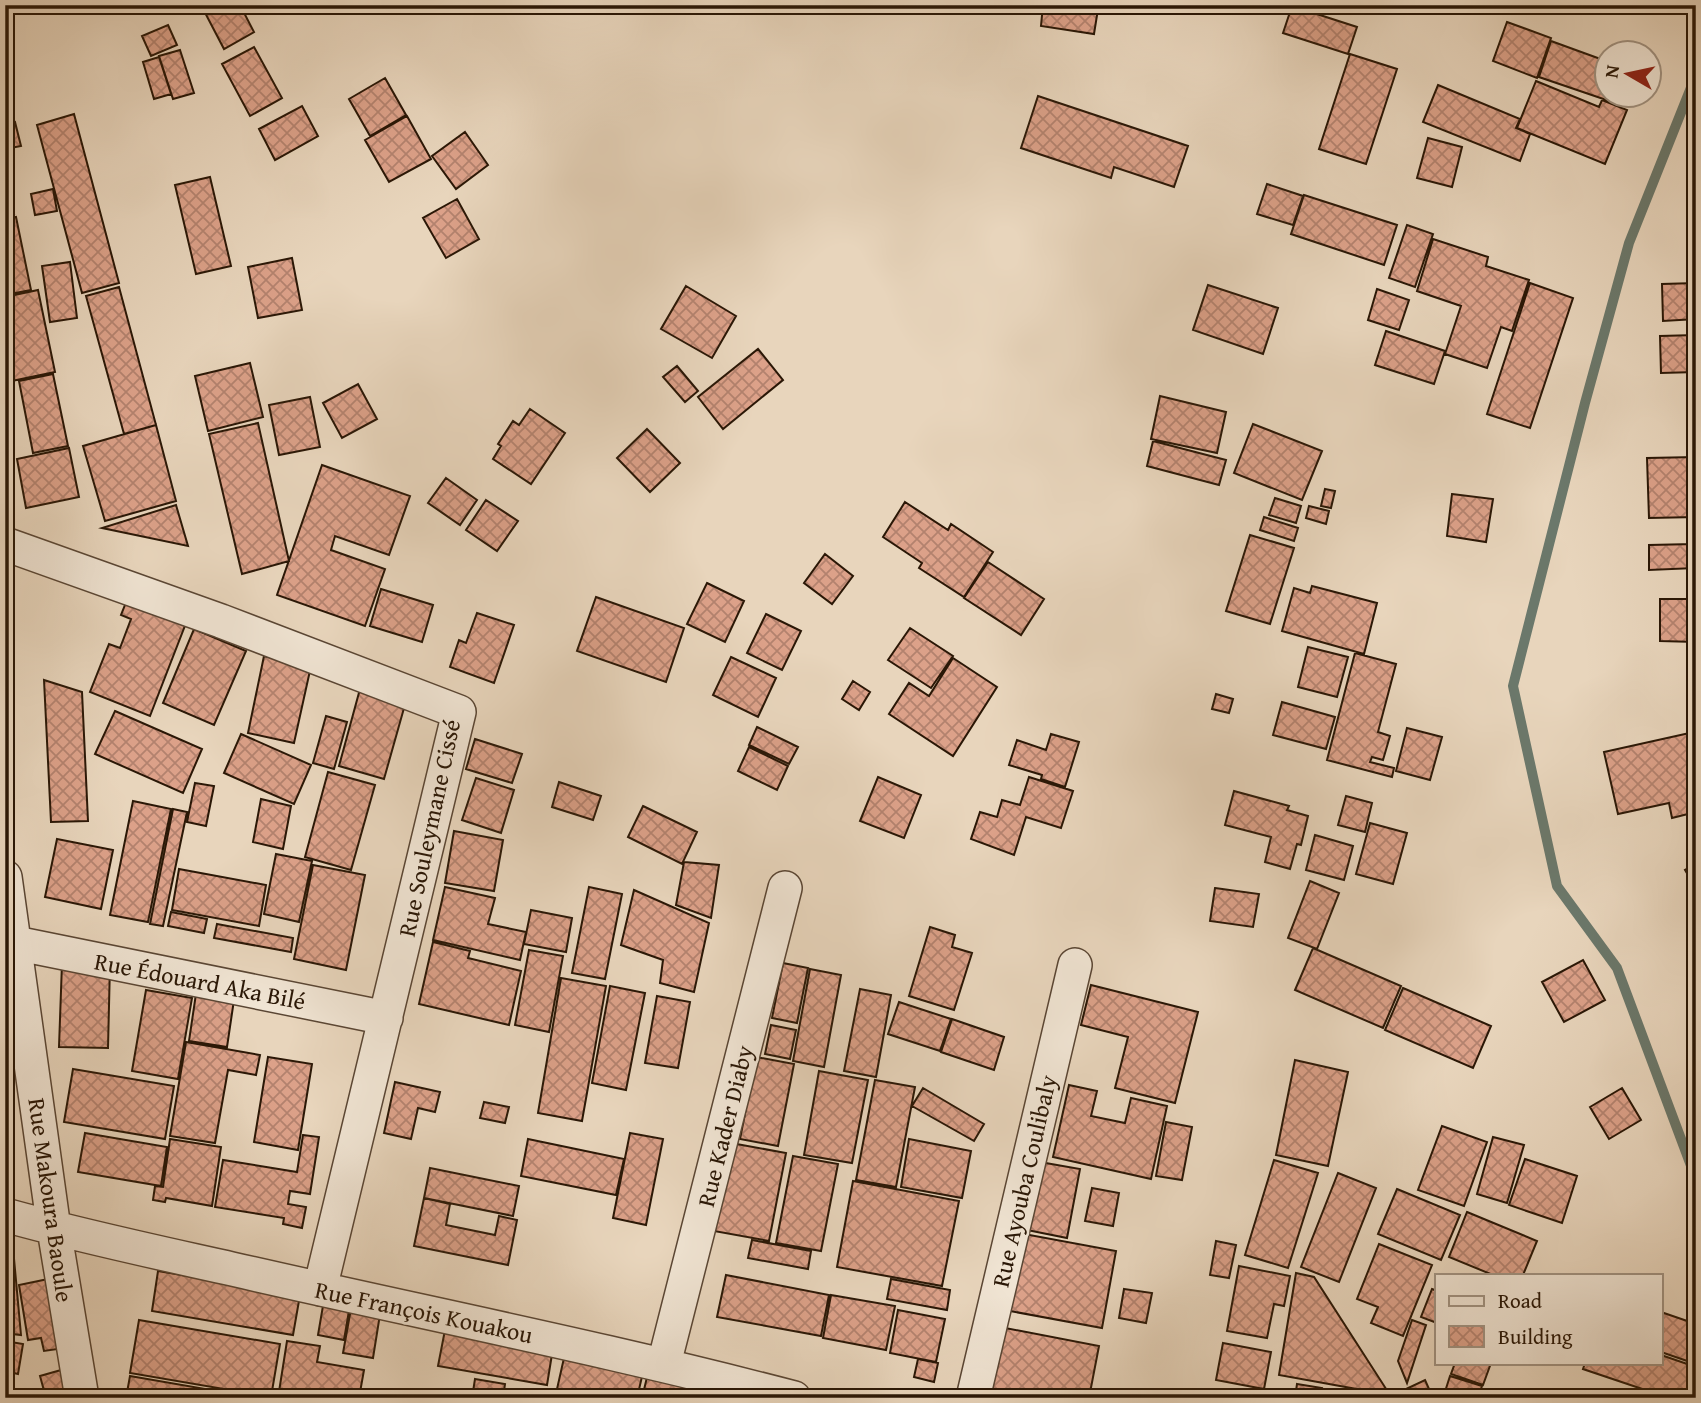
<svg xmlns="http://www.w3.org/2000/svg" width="1701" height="1403" viewBox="0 0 1701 1403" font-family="'Gentium Book Plus',serif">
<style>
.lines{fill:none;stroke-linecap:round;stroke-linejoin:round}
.stream{stroke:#6b786b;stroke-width:10}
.building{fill:url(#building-cross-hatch);stroke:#2a1706;stroke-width:2}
.street-casing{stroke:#5a4634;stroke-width:36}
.street{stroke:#f0e4d3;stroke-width:33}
.labels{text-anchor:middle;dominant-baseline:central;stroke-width:5;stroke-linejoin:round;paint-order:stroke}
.street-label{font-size:24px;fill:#2a1706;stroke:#f0e4d3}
</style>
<defs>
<pattern id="building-cross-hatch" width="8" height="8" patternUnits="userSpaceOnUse" patternTransform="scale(1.75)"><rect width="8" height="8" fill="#dca189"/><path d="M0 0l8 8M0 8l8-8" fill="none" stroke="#b3826e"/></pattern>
</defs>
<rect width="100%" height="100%" fill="#e8d5bc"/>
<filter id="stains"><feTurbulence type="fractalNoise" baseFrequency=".00286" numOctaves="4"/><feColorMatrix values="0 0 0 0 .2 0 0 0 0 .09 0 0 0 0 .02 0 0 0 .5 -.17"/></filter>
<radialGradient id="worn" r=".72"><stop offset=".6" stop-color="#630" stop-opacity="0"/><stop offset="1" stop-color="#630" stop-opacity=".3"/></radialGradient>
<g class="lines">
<path class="stream" d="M1696,75L1629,243L1585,403L1513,686L1557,886L1617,968L1696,1179"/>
</g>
<path class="building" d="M201,5H240L254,32L224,49Z
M1043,5H1073L1098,9L1094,34L1041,26Z
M1292,6L1357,27L1348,54L1283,33Z
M1507,22L1551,38L1537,78L1493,61Z
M168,25L177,45L151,56L142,36Z
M1551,41L1606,61V94H1625L1621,105L1539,77Z
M254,47L282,98L250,116L222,64Z
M180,50L194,93L173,99L159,56Z
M1350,54L1397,69L1366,164L1319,149Z
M159,57L171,94L154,99L143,62Z
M385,78L406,115L370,136L349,99Z
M1536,81L1599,107L1602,100L1627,110L1605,164L1517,128Z
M1438,85L1520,119L1516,128L1530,134L1520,161L1423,122Z
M1038,96L1188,146L1174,187L1114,167L1111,178L1021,148Z
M302,106L318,136L275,160L259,129Z
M74,114L119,283L82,293L37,125Z
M407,116L431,159L389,182L365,140Z
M15,122L21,146L5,149V124Z
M465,132L488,165L456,189L432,156Z
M1428,138L1462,147L1452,187L1417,178Z
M5,169L14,214L5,215Z
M210,177L231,266L196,274L175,185Z
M1267,184L1303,196L1293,225L1257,214Z
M53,189L57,211L35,215L31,194Z
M1304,195L1397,225L1384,265L1291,234Z
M457,199L479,239L446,258L423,218Z
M16,217L31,290L5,295V219Z
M1407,225L1433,234L1415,287L1389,278Z
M1433,239L1488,257L1486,266L1529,280L1512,331L1501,327L1487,368L1445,354L1461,306L1417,291Z
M292,258L302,310L258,318L248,267Z
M70,262L77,318L50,322L42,266Z
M1530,283L1573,298L1530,428L1487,414Z
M1696,283V319L1663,321L1662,284Z
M1208,285L1278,308L1263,354L1193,330Z
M686,286L736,316L712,358L661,329Z
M119,287L156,425L124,434L86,296Z
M1377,289L1409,300L1399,330L1368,320Z
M38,290L55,372L7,382L5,297Z
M1386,331L1445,351L1434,384L1375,365Z
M1696,335V372L1661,373L1660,336Z
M758,349L783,380L723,429L698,397Z
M250,363L263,417L208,431L195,376Z
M677,366L698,391L685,402L663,377Z
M53,374L68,446L33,453L19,381Z
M358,384L377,419L342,438L323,403Z
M1160,396L1226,412L1217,453L1151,439Z
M310,397L320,447L279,455L269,405Z
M530,409L565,433L531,484L493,459L501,446L498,444L513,421L519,425Z
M258,423L289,561L242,574L209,434Z
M1253,424L1322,451L1302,500L1234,473Z
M156,425L176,501L105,521L83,446Z
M647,429L680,463L650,492L617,458Z
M1153,441L1226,460L1219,485L1147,466Z
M69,448L79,497L26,508L17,459Z
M1696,457V517L1649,518L1647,458Z
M322,465L410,496L389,555L335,536L331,550L385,569L365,626L277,595Z
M446,478L477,500L460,525L428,503Z
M1325,489L1335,491L1331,508L1321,506Z
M1452,494L1493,499L1486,542L1447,536Z
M1275,498L1301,506L1296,523L1269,515Z
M486,500L518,521L497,551L466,530Z
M905,502L948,530L951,524L993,552L964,597L919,568L922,563L883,537Z
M176,505L188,546L102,528Z
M1309,506L1329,511L1326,524L1306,518Z
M1264,517L1298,528L1294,541L1260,530Z
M1693,518H1696V597L1695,568L1649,570V545L1694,544Z
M1250,535L1294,548L1270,624L1226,611Z
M825,554L853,576L832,604L804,583Z
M988,562L1044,599L1021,635L964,598Z
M707,583L744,601L725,642L687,624Z
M1312,586L1377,603L1364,654L1282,631L1294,588L1310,593Z
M381,589L433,605L422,642L370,626Z
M596,597L684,628L666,682L577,651Z
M1660,599H1696V642L1660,641Z
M127,600L186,623L150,716L90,692L109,644L120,648L131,619L121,615Z
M477,613L514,625L494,683L450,667L459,640L466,643Z
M766,614L801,631L782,670L747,653Z
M910,628L953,656L931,688L888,660Z
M194,629L246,651L214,725L163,703Z
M1308,647L1348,657L1337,697L1298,687Z
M1355,653L1396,664L1378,732L1390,736L1383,760L1372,757L1370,762L1394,768L1392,777L1327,760Z
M264,656L311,666L294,743L248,733Z
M731,657L776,678L758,717L713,695Z
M953,658L997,687L953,756L889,714L909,683L929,696Z
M1691,658H1696V731H1693Z
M44,680L82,692L88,821L51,822Z
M853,681L870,692L859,710L842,699Z
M360,689L406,701L384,779L339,766Z
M1216,694L1233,699L1229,713L1212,709Z
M1282,702L1335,717L1326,749L1273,735Z
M115,711L202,749L183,793L95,754Z
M326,716L347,722L334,769L313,763Z
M757,727L798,747L789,764L749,745Z
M1407,728L1442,737L1430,780L1396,771Z
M1694,732L1696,797L1689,798L1692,813L1672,818L1669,803L1618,814L1604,752Z
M241,734L311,765L294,804L224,773Z
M1051,734L1079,742L1065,787L1041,779L1042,775L1009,765L1017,740L1046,750Z
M475,739L522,754L512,783L466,769Z
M749,747L788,766L777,790L738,771Z
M328,772L375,785L351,870L305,857Z
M878,777L921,795L904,838L860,821Z
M1029,777L1073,791L1061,828L1026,817L1014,855L971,839L980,812L997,817L1002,800L1020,805Z
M476,778L514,790L501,833L462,820Z
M559,782L601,796L593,820L552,807Z
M195,783L214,786L206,826L187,822Z
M1234,791L1289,806L1287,810L1308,816L1301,845L1297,844L1290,869L1265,862L1271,837L1225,825Z
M1346,796L1372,803L1365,832L1338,825Z
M261,799L291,806L283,849L253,842Z
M133,801L171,809L148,922L110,915Z
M643,806L697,832L682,864L628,837Z
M173,809L187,812L163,926L150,924Z
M1370,823L1407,833L1393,884L1356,874Z
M454,831L503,840L494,891L445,883Z
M1315,835L1353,846L1344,880L1306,870Z
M57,839L113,850L101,909L45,897Z
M276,854L312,861L299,922L264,914Z
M684,862L719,865L711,918L676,905Z
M1696,864V889L1685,870Z
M313,865L365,875L346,970L294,959Z
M179,869L266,885L259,926L172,910Z
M1310,881L1339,893L1317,949L1288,938Z
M445,887L495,898L488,924L526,932L520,960L433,940Z
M589,887L622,894L605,979L572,973Z
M1215,888L1259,894L1253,927L1210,921Z
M634,890L709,923L694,992L660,983L663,960L621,945Z
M531,910L572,918L566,952L524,944Z
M171,912L207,919L204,933L168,926Z
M217,924L293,938L291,952L214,938Z
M930,927L955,935L952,947L972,953L954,1010L909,996Z
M433,942L470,951L468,958L521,971L509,1025L419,1004Z
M1313,948L1401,986L1383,1028L1295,990Z
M529,950L563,956L549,1032L515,1025Z
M1583,960L1605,1000L1564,1022L1542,982Z
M62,963L110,964L108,1048L59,1047Z
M783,963L808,968L797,1023L772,1018Z
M810,969L841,975L824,1067L793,1061Z
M561,978L606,986L582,1121L538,1113Z
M1091,985L1198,1012L1175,1103L1115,1088L1128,1037L1081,1025Z
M610,986L645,993L626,1090L592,1083Z
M197,987L235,993L227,1047L189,1041Z
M1403,988L1491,1026L1473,1068L1385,1030Z
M860,989L891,995L876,1077L844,1071Z
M146,990L192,998L178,1079L132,1071Z
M657,996L690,1002L678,1068L645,1063Z
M899,1002L951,1019L940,1051L888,1034Z
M952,1019L1004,1037L994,1070L941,1052Z
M771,1025L796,1030L790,1059L765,1054Z
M186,1042L260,1055L256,1075L228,1070L215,1143L170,1136Z
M268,1057L312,1064L298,1150L254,1142Z
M756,1057L794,1064L778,1146L740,1139Z
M1295,1060L1348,1072L1328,1166L1276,1155Z
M73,1069L174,1086L165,1139L64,1122Z
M819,1071L868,1080L852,1163L804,1155Z
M875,1080L915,1087L896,1187L856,1180Z
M395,1082L440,1092L435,1112L418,1108L411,1139L384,1133Z
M1069,1085L1097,1091L1091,1116L1125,1123L1131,1098L1167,1106L1151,1179L1053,1157Z
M923,1088L984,1124L974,1141L912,1106Z
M1622,1088L1641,1120L1609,1139L1590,1107Z
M484,1102L509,1107L505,1123L480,1118Z
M1166,1122L1192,1127L1182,1180L1156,1176Z
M1442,1126L1487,1142L1464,1206L1418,1190Z
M85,1133L167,1147L161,1186L78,1172Z
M630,1133L663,1139L646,1225L613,1218Z
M303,1135L319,1137L310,1194L290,1191L288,1204L306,1207L302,1228L283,1224L284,1218L215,1207L223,1160L297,1172Z
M1493,1137L1524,1145L1507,1203L1477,1194Z
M170,1139L221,1147L212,1206L166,1198L165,1202L153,1200L155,1186L163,1187Z
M528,1139L624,1159L616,1195L521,1176Z
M909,1139L971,1151L962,1198L901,1187Z
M731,1143L786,1153L769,1241L714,1231Z
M793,1156L838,1164L821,1251L776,1243Z
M1525,1159L1577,1176L1562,1223L1509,1205Z
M1274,1160L1318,1173L1288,1268L1245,1255Z
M1040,1162L1080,1169L1067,1238L1027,1230Z
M430,1168L519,1186L513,1216L424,1198Z
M1338,1173L1376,1188L1339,1282L1301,1267Z
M853,1181L959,1201L942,1286L837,1267Z
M1092,1188L1119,1193L1113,1226L1085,1221Z
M1397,1189L1460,1215L1441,1260L1378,1234Z
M424,1198L450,1204L446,1225L495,1235L499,1216L517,1220L508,1265L414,1246Z
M1467,1212L1537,1241L1523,1275H1493L1449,1257Z
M5,1224L11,1226L21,1335L5,1333Z
M1013,1232L1116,1251L1102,1328L999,1309Z
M752,1240L811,1251L808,1269L748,1258Z
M1216,1241L1236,1245L1229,1278L1210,1275Z
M1379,1244L1432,1265L1403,1336L1371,1323L1378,1307L1357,1299Z
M1239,1266L1290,1276L1284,1306L1274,1304L1267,1338L1227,1331Z
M158,1271L300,1295L293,1335L152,1311Z
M1296,1273L1314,1277L1390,1395L1279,1375Z
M726,1275L829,1295L821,1336L717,1317Z
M53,1278L65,1348L44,1351L41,1338L28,1340L19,1285Z
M891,1279L950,1290L947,1310L887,1299Z
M1124,1289L1152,1293L1146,1323L1119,1318Z
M1432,1289L1437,1291V1323L1421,1317Z
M831,1295L895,1306L886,1350L823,1338Z
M324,1300L350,1305L344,1340L318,1335Z
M352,1303L381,1308L373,1358L343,1353Z
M898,1310L945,1319L936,1362L890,1353Z
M1661,1312L1696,1324V1364L1661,1352Z
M139,1320L280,1344L271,1397L130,1373Z
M1412,1320L1426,1325L1407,1383L1398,1361Z
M995,1326L1099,1346L1089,1398H1043L984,1387Z
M445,1330L553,1348L547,1385L438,1366Z
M5,1341L23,1344L18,1374L5,1371Z
M287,1341L320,1346L317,1362L364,1370L359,1398H278Z
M1223,1343L1271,1352L1264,1389L1216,1380Z
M566,1349L644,1368L637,1398H555Z
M1661,1355L1696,1367V1389L1693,1398H1669L1583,1369L1585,1363H1661Z
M918,1359L938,1363L934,1382L914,1377Z
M1455,1363H1491L1483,1385L1451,1374Z
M649,1369L727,1386L725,1398H642Z
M61,1370L69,1398H46L40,1376Z
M130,1376L211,1390L209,1398H126Z
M1450,1376L1482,1386L1478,1398H1443Z
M475,1379L505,1384L503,1398H472Z
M1425,1380L1433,1398H1410L1406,1389Z
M1297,1384L1322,1388L1320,1398H1295Z"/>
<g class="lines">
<g class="street-casing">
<path id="street" d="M5,544L221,621L459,712L320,1289
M5,877L54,1229L82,1398
M15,943L386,1018
M5,1215C80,1236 156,1252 232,1269C419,1312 608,1349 794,1398
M664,1364L785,888
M973,1398L1075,965"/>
</g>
<use href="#street" class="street"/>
</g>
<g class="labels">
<g class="street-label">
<text transform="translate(429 828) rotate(-78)">Rue Souleymane Cissé</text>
<text transform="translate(200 981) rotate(11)">Rue Édouard Aka Bilé</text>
<text transform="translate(725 1126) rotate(-76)">Rue Kader Diaby</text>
<text transform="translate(1024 1181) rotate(-77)">Rue Ayouba Coulibaly</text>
<text transform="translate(51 1200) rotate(82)">Rue Makoura Baoule</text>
<text transform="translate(424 1312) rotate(12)">Rue François Kouakou</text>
</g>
</g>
<rect width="1701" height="1403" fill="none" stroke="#e8d5bc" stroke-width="28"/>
<rect x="7" y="7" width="1687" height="1389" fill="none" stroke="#2a1706" stroke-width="3.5"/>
<rect x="14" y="14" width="1673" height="1375" fill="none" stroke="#2a1706" stroke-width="2"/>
<rect x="1435" y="1274" width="228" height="91" fill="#f0e4d3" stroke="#a19281" stroke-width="2"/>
<rect x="1449" y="1296" width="35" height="10" fill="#f0e4d3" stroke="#a19281" stroke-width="2"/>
<text x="1498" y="1308" font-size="21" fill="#2a1706">Road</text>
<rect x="1449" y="1326" width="35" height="21" fill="url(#building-cross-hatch)" stroke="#a19281" stroke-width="2"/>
<text x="1498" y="1344" font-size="21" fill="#2a1706">Building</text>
<g transform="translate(1628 74) rotate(279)"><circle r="33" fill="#f0e4d3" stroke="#a19281" stroke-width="2"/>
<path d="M0-5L12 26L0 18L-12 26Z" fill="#8f2418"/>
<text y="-10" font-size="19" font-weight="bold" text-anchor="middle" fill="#2a1706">N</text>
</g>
<rect width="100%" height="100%" filter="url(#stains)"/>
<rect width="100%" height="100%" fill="url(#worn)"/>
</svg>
